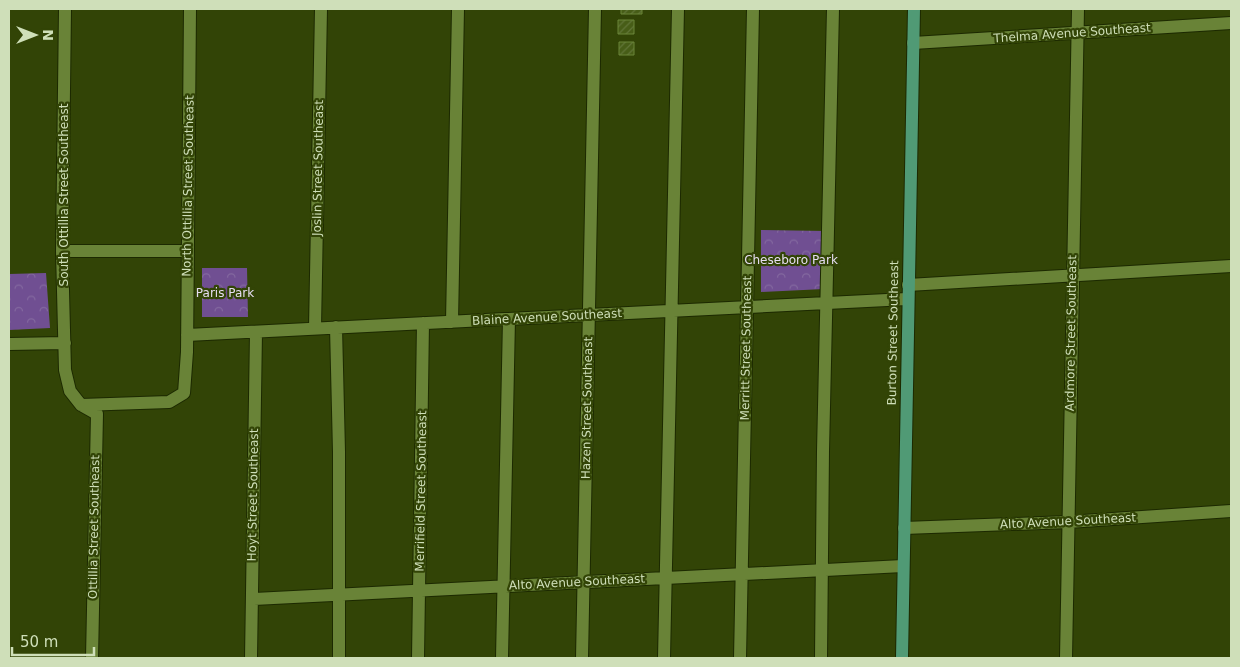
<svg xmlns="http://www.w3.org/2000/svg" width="1240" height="667" viewBox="0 0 1240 667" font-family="'DejaVu Sans',sans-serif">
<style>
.forest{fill:url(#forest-crowns)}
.building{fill:url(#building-hatch);stroke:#6b8539}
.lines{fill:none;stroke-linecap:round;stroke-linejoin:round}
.minor-casing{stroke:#1c2901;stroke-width:14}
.major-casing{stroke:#1c2901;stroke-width:14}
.minor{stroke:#698337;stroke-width:12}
.major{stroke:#509a75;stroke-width:12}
.labels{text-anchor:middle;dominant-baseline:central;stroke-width:4.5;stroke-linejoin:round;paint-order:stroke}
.street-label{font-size:12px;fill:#cfdfb9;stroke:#324406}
.park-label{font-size:12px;fill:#e6ddf2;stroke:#324406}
</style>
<defs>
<pattern id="forest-crowns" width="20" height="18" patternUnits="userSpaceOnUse" patternTransform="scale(1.25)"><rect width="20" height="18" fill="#704f92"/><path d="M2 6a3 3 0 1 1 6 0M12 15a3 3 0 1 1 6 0" fill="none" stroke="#83689f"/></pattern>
<pattern id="building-hatch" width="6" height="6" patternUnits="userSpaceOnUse" patternTransform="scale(1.25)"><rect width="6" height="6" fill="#475d17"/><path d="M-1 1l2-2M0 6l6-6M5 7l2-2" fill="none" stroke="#607437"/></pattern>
</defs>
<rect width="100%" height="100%" fill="#324406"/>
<path class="forest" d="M761,230L826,231L824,289L761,292Z
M202,268H247L248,317H202Z
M46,273L50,328L9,330V274Z"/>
<path class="building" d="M621,9H642V14H621Z
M618,20H634V34H618Z
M619,42H634V55H619Z"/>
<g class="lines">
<g class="minor-casing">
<path id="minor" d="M65,9L62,251L65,370L70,391L81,405L97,414L92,658
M913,43L1231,23
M62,251H188
M908,285L1231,266
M452,322L458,9
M336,327L339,452V658
M315,328L321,9
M187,335L907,299
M9,344L65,343
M81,405L169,402L184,393L187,352L190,9
M904,528L1068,522L1231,511
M252,599L903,566
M251,658L256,332
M418,658L423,323
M502,658L509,319
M582,658L595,9
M664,658L678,9
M740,658L753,9
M821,658L823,451L833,9
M1066,658L1078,9"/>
</g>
<g class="major-casing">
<path id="major" d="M902,658L914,9"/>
</g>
<use href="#minor" class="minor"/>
<use href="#major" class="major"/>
</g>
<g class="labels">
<g class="street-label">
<text transform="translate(1072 33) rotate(-4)">Thelma Avenue Southeast</text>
<text transform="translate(318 168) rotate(-89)">Joslin Street Southeast</text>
<text transform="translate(188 186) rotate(-89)">North Ottillia Street Southeast</text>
<text transform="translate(64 195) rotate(-90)">South Ottillia Street Southeast</text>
<text transform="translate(547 317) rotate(-3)">Blaine Avenue Southeast</text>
<text transform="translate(893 333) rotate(-89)">Burton Street Southeast</text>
<text transform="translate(1071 333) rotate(-89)">Ardmore Street Southeast</text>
<text transform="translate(746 348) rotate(-89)">Merritt Street Southeast</text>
<text transform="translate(587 408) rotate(-89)">Hazen Street Southeast</text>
<text transform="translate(421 491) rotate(-89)">Merrifield Street Southeast</text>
<text transform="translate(253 495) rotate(-89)">Hoyt Street Southeast</text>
<text transform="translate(1068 521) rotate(-3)">Alto Avenue Southeast</text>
<text transform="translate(94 527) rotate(-89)">Ottillia Street Southeast</text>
<text transform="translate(577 582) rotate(-3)">Alto Avenue Southeast</text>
</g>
<g class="park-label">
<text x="791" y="260">Cheseboro Park</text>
<text x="225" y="293">Paris Park</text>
</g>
</g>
<rect width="1240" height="667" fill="none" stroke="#cfdfb9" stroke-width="20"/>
<g transform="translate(35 35) rotate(90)" stroke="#324406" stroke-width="4" paint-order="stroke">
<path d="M0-4L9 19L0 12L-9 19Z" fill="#cfdfb9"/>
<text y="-8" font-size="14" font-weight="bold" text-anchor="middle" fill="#cfdfb9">N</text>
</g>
<path d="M12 647v8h82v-8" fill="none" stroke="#cfdfb9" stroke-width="2.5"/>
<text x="20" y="647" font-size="15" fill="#cfdfb9" stroke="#324406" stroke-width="4" paint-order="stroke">50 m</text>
</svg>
